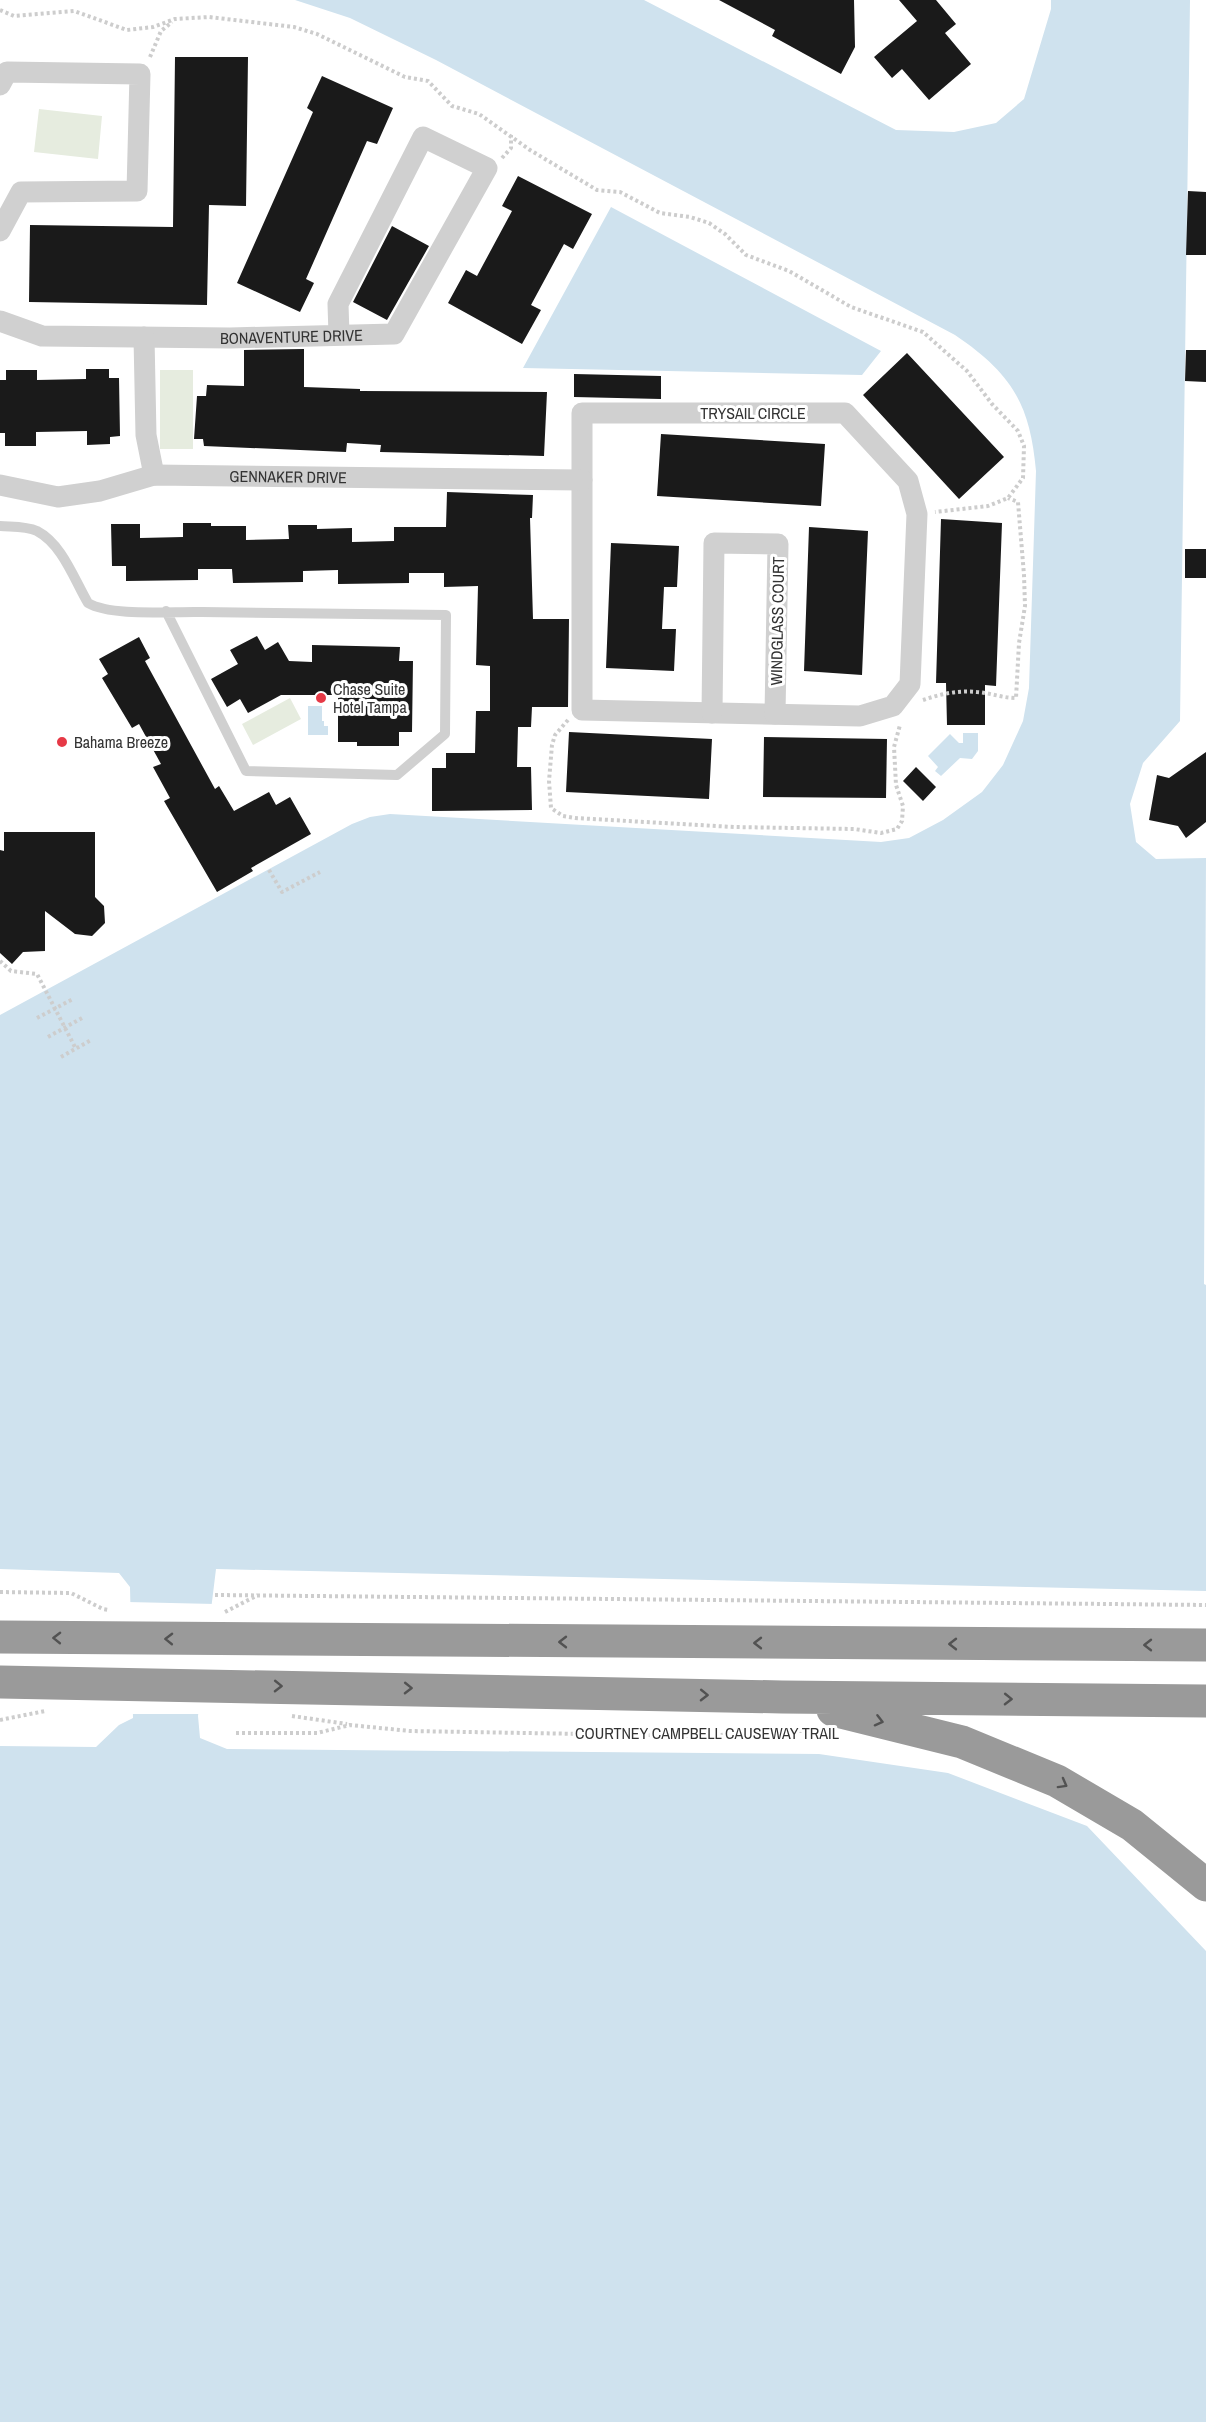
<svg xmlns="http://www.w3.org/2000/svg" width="1206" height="2422" viewBox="0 0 1206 2422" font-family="'Archivo Narrow',sans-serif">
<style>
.green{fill:#e6ecdf}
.water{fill:#cfe2ee}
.pier{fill:#fff}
.building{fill:#1a1a1a}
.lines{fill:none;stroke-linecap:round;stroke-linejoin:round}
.path{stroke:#cdcdcd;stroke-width:4;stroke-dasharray:3 3;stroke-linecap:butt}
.lane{stroke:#d0d0d0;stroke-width:10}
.street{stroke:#d0d0d0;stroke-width:21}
.highway{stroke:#9a9a9a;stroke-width:33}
.oneway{stroke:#525252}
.poi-dot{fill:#e63946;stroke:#fff;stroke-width:2}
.labels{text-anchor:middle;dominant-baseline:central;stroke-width:6;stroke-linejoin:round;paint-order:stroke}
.street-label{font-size:16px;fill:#333;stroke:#fff}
.poi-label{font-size:16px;fill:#333;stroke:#fff;text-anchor:start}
</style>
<rect width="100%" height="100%" fill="#fff"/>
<path class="green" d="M39,109L102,116L98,159L34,152Z
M160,370H193V449H160Z
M290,698L301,719L253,745L242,724Z"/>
<path class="water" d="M295,0H644L896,130L954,132L996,123L1024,99L1051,9V0H1190L1180,721L1143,763L1130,804L1136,842L1156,859L1206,858L1204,1284L1206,1285V1591L216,1569L198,1716L200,1738L227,1749L819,1754L948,1773L1087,1826L1206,1951V2422H0V1746L96,1747L119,1725L133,1718L130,1587L119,1573L0,1569V1015L352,824L370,817L390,814L881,842L909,838L943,820L982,792L1003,765L1023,721L1029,688L1036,471C1030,403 1011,373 955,335L436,60L350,18Z
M611,207L881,351L862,375L523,368Z
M308,706H322V721H324V726H328V735H308Z
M963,733H978V751L972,759L960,758L941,776L935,771L938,767L928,756L950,734L959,743H963Z"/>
<path class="pier" d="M127,1602L215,1604L201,1714H130Z"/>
<path class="building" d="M719,0H854L855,47L841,74L772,36L775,30Z
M899,0H936L956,24L945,33L971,64L929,100L902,69L892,78L874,57L917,21Z
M175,57H248L246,206L209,205L207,305L29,302L30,225L173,227Z
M322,76L393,108L377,144L367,141L306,279L314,283L300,312L237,283L313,112L307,108Z
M518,176L592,214L573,249L564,244L531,305L541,310L522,344L448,303L466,270L477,276L512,211L502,206Z
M1188,191L1206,192V255H1186Z
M392,226L429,246L387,320L353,302Z
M304,349V387L360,389V391L547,392L544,456L380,452L381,445L347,443L346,452L204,446L203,439H194L197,396H206L207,385L244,386V350Z
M1186,350H1206V382L1185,381Z
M907,353L1004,457L959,499L863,395Z
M86,369H109V378H119L120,436L110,437V444L87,445V431L36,432V446H5V433H0V380H6V370H37V380L86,379Z
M574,374L661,376V399L574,397Z
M661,434L825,444L821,506L657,496Z
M447,492L533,495L532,518H530L533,619H569L568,707H532L531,727H518L517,767H531L532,810L432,811V768H446V753H475L476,711H490V666L476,665L478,586L444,587V573H409V583L338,584V570L303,571V582L233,583L232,569H198V580L126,581V566H112L111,524H140V538L183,537V523H211V526H246V540L289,539L288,525H317V529L352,528V542L394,541V527H446Z
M941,519L1002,523L996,686L985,685V725H947L946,683H936Z
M809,527L868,531L862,675L804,671Z
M611,543L679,546L677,587H664L662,629H676L674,671L606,668Z
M1185,549H1206V578H1185Z
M257,636L265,650L278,642L289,661L312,662V645L400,647L399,661H413L412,732H399V746H357V742H338V695H281L248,713L240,699L227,707L211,679L238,664L230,650Z
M139,637L150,658L145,661L215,789L219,786L234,811L269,792L276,805L290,797L311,834L251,868L253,871L217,892L164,801L170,798L153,767L161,764L139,724L132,728L102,678L108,674L99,659Z
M569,732L712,739L709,799L566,792Z
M764,737L887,739L886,798L763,797Z
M1206,752V822L1186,838L1178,826L1149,820L1157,775L1169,778Z
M916,767L936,787L923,801L903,781Z
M4,832H95V897L104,906L105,923L92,936L75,934L45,911V951L23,952L12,964L0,953V850L4,851Z"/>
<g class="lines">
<path class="path" d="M0,10L14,16L74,11L127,30L153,27L175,19L209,17L294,27L317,34L405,77L428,81L452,106L479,114L530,150L597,190L620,192L660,213L690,217L709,223L725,234L746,255L789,271L851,307L923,332L967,371L992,404L1018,431L1024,446L1023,478L1008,498L988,506L935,512
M150,57L161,31L172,22
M502,158L511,148V135
M923,700C940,694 959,690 977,692C991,693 1002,698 1016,698L1019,643L1025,606L1024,575L1018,502L1008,498
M568,720L555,735L552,745L549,781L551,808L563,816L575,818L734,827L854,829L881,833L897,829L902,821L903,806L896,785L894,747L900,725
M269,870L282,892L320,872
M0,961L11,971L37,974L76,1049
M37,1018L73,999
M48,1037L82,1018
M61,1057L91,1040
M0,1592L71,1593L103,1609L109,1610
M215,1595L1206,1605
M225,1612L258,1595
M292,1716L347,1724
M0,1720L45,1711
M236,1733H317L350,1725L410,1731L700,1736L819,1730"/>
<path class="lane" d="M0,526C12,527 26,526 37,531C62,544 74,579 88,603C112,617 172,611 202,612C283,613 364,614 446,615L445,734L397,775L246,771L166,611"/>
<g class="street">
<path d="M0,85L7,72L140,74L137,191L21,192L0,231"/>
<path id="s1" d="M0,321L42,336L230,338L394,334L487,168L423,137L338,304L339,335"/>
<path d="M144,337L146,435L154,475"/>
<path d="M582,413H845L908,481L917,514L910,684L893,706L860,716L582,710Z"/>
<path id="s2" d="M0,485L58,497L100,491L154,475L582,480"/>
<path d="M712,713L714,543L778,544L775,714"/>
</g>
<path class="highway" d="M0,1637L1206,1645
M0,1682L782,1697L1206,1701
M833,1710L962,1742L1057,1781L1132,1825L1206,1885"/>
</g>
<defs><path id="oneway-chevron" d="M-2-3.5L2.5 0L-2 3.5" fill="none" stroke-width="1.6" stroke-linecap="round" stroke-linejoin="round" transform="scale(1.5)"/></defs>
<g class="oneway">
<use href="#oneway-chevron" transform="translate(57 1638) rotate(-179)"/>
<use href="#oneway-chevron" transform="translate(169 1639) rotate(-179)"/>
<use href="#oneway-chevron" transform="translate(563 1642) rotate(-180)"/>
<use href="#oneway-chevron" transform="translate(758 1643) rotate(-180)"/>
<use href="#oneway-chevron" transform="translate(953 1644) rotate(-180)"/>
<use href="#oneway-chevron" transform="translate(1148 1645) rotate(-180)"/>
<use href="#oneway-chevron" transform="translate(278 1686) rotate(1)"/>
<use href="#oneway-chevron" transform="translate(408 1688) rotate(1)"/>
<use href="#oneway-chevron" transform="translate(704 1695) rotate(1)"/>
<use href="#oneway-chevron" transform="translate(1008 1699) rotate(1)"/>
<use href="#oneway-chevron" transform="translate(879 1721) rotate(14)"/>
<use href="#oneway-chevron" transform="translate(1063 1784) rotate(29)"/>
</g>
<g class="poi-dot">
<circle cx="321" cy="698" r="6"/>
<circle cx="62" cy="742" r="6"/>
</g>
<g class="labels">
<g class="street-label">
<text stroke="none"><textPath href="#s1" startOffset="294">BONAVENTURE DRIVE</textPath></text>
<text x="753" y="413">TRYSAIL CIRCLE</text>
<text stroke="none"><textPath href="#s2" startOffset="292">GENNAKER DRIVE</textPath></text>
<text transform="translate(777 621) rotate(-89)">WINDGLASS COURT</text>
<text x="707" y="1733">COURTNEY CAMPBELL CAUSEWAY TRAIL</text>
</g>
<g class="poi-label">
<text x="333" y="689">Chase Suite<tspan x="333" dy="18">Hotel Tampa</tspan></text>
<text x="74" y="742">Bahama Breeze</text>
</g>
</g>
</svg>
